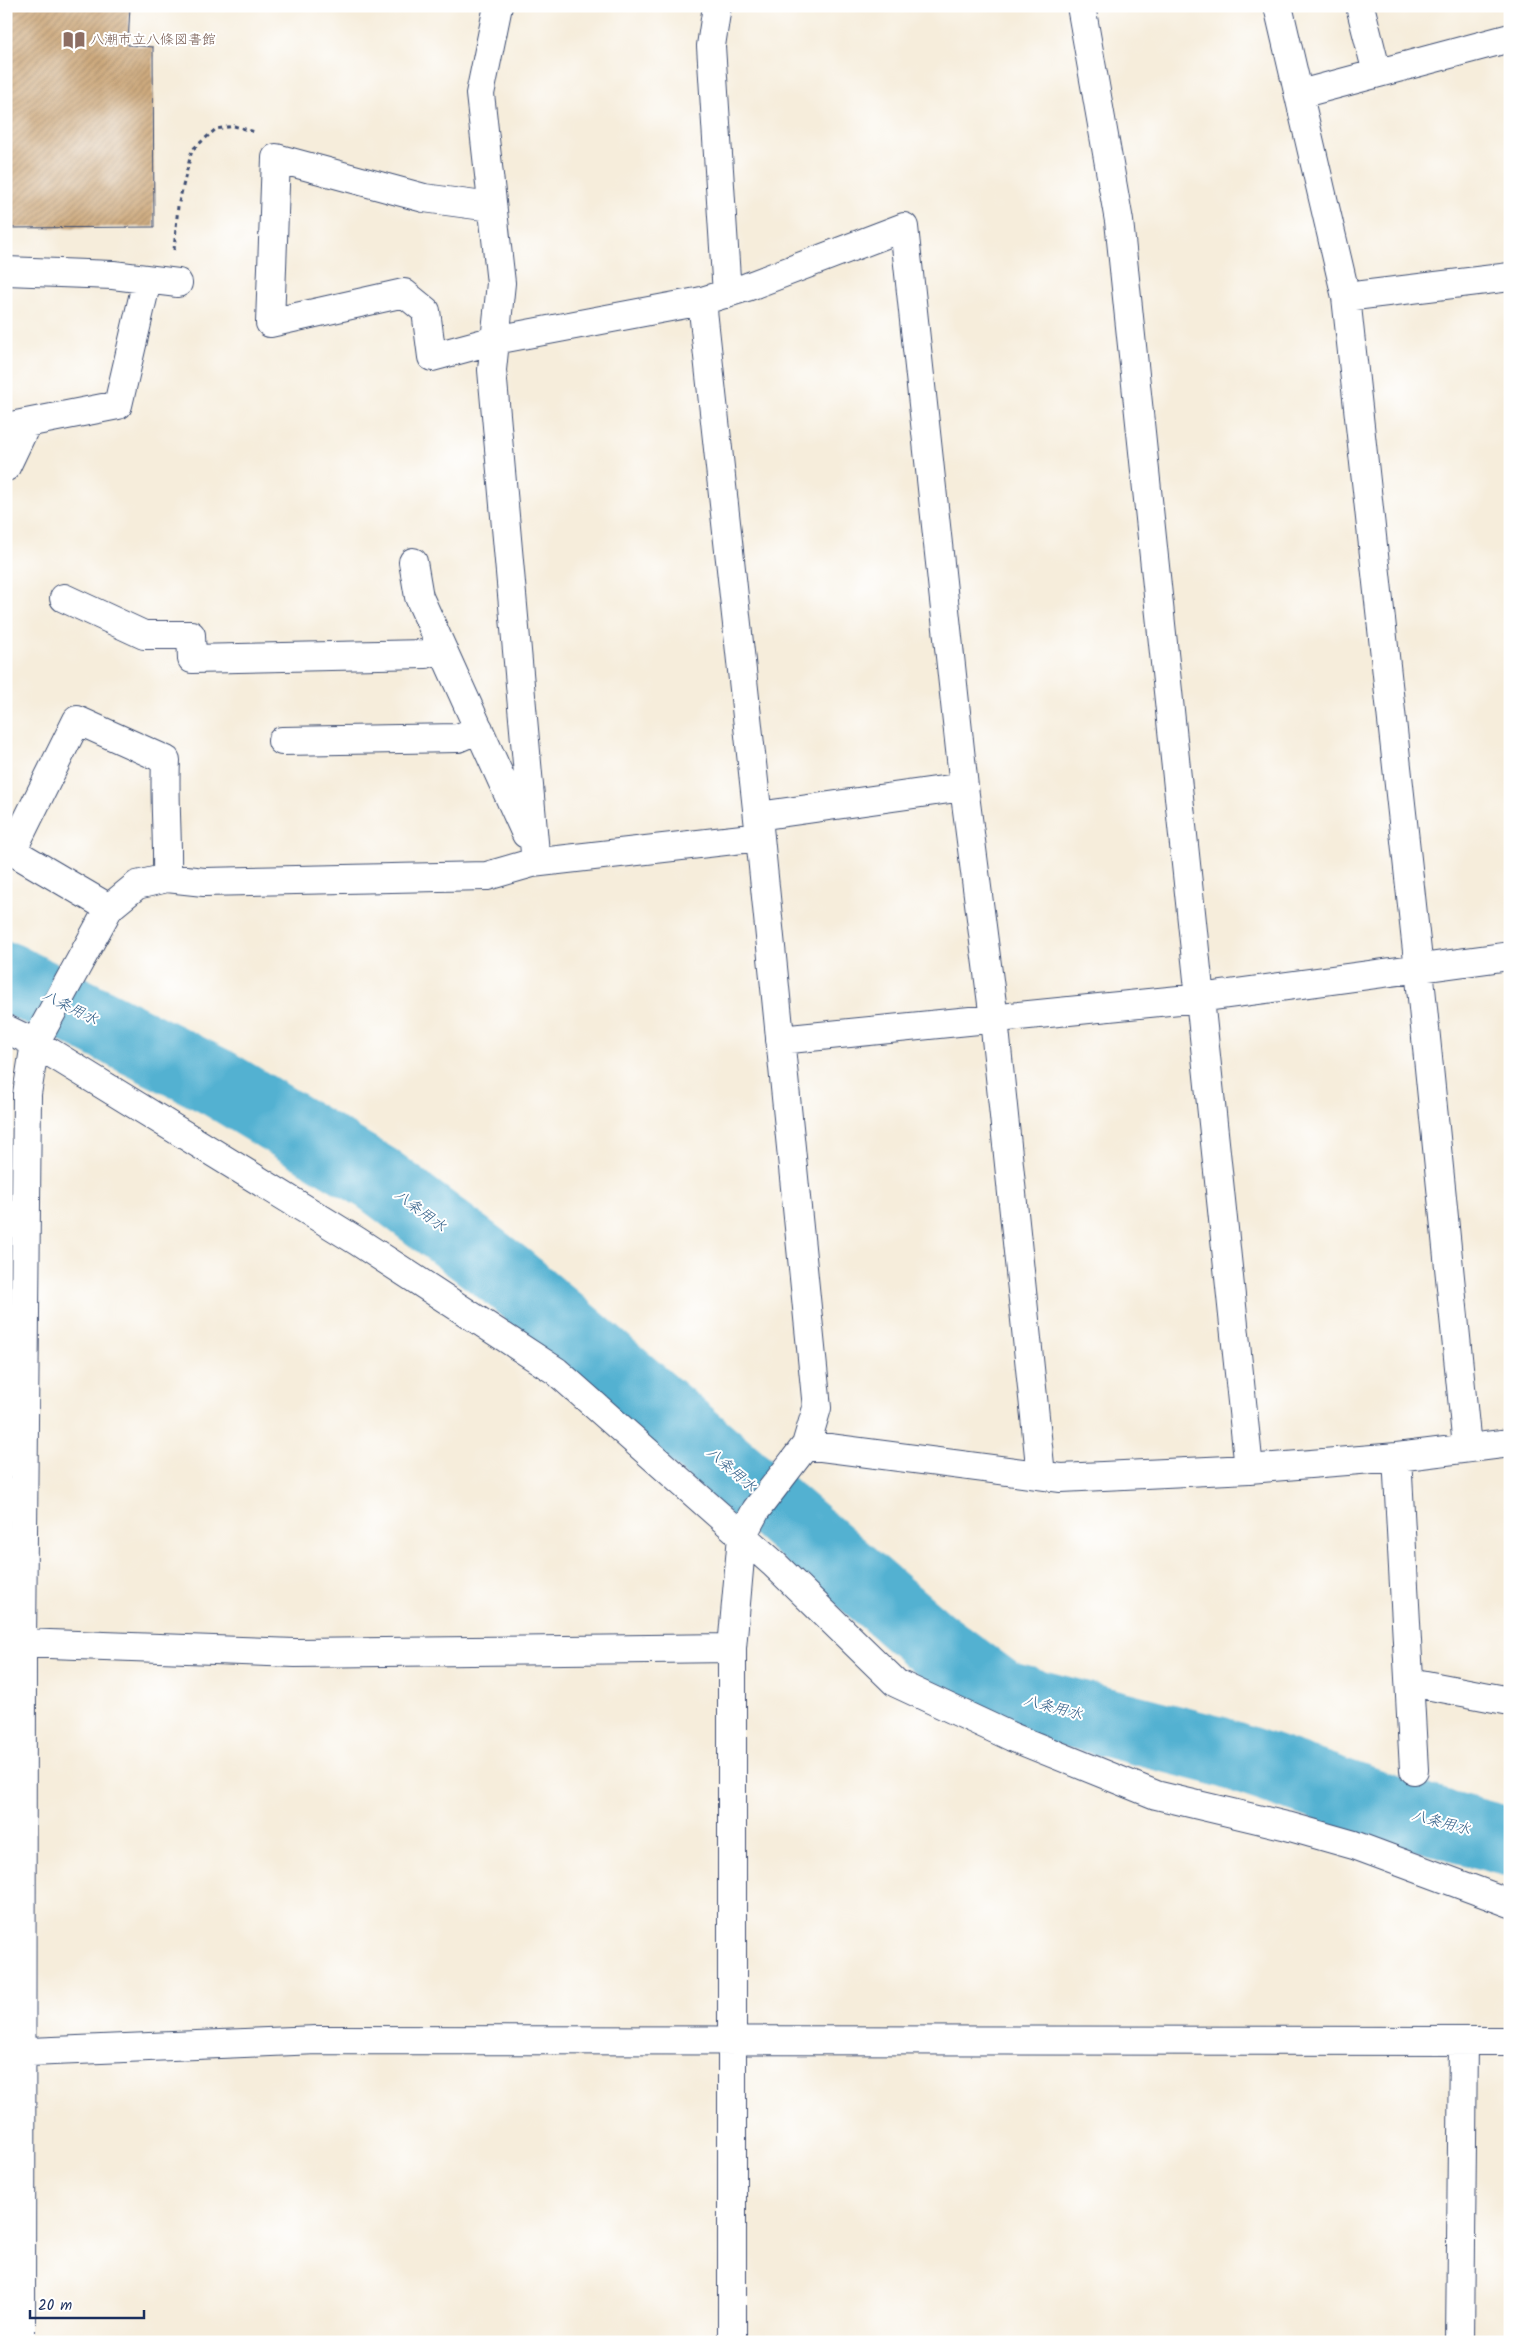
<svg xmlns="http://www.w3.org/2000/svg" width="1516" height="2348" viewBox="0 0 1516 2348" font-family="Kalam,'Klee One',sans-serif">
<style>
.lines{fill:none;stroke-linecap:round;stroke-linejoin:round}
.river{stroke:#52b1d1;stroke-width:69}
.building{fill:url(#building-hatch)}
.minor-casing{stroke:#3c4c71;stroke-width:30}
.path{stroke:#3c4c71;stroke-width:3;stroke-dasharray:4 4;stroke-linecap:butt}
.minor{stroke:#fff;stroke-width:28}
.labels{text-anchor:middle;dominant-baseline:central;stroke-width:4;stroke-linejoin:round;paint-order:stroke}
.education-label{font-size:14px;fill:#785e54;stroke:#fff;text-anchor:start}
.water-label{font-size:15px;font-style:italic;fill:#2e5c86;stroke:#fff}
</style>
<defs>
<pattern id="building-hatch" width="6" height="6" patternUnits="userSpaceOnUse" patternTransform="scale(1.25)"><rect width="6" height="6" fill="#ceaa7e"/><path d="M-1 1l2-2M0 6l6-6M5 7l2-2" fill="none" stroke="#a68b6a"/></pattern>
</defs>
<rect width="100%" height="100%" fill="#fff"/>
<filter id="ink" filterUnits="userSpaceOnUse"><feTurbulence type="fractalNoise" baseFrequency=".02" numOctaves="2"/><feDisplacementMap in="SourceGraphic" scale="10" xChannelSelector="R" yChannelSelector="G"/><feConvolveMatrix kernelMatrix="1 2 1 2 8 2 1 2 1" color-interpolation-filters="sRGB"/></filter>
<filter id="wash" filterUnits="userSpaceOnUse"><feTurbulence type="fractalNoise" baseFrequency=".0096" numOctaves="4" result="noise"/><feDisplacementMap in="SourceGraphic" scale="20" xChannelSelector="R" yChannelSelector="G"/><feGaussianBlur stdDeviation="1.12" result="paint"/><feColorMatrix in="noise" values="0 0 0 0 0 0 0 0 0 0 0 0 0 0 0 0 0 1.4 0 .05"/><feComposite in="paint" operator="in"/></filter>
<g filter="url(#wash)">
<rect width="100%" height="100%" fill="#f6eddb"/>
<g class="lines">
<path class="river" d="M6,976L218,1083L378,1179L509,1278L931,1642L1002,1695L1218,1751L1393,1811L1510,1842"/>
</g>
<g id="blocks">
<path class="building" d="M6,6H130L128,45L153,47L154,227L6,228Z"/>
</g>
</g>
<g filter="url(#ink)">
<use href="#blocks" fill-opacity="0" stroke="#3c4c71" stroke-width="1"/>
<g class="lines">
<g class="minor-casing">
<path id="minor" d="M498,6L480,94L501,283L492,370L535,853L532,863
M717,6L711,46L727,294
M1081,6L1119,221L1249,1469
M1278,6L1346,297L1421,988L1467,1447
M1360,6L1377,73
M1300,94L1510,38
M491,207L424,198L276,158L270,323L404,293L426,311L432,357L495,340L702,301L747,287L904,227L964,787L994,1019L1041,1475
M6,271L113,275L178,283
M1346,297L1510,277
M702,301L760,837L817,1408L806,1445L756,1510L742,1536L732,1648V2342
M6,427L118,405L147,280
M6,467L27,423
M413,562L419,597L526,834
M64,598L144,635H191L192,659L426,654L442,648
M282,741L458,738L479,729
M758,816L964,787
M109,908L12,851L77,720L166,760C164,799 168,838 167,878
M6,1029L35,1043L357,1241L556,1371L774,1564L896,1683L1012,1737L1156,1795L1287,1826L1354,1845L1510,1903
M780,1040L1199,998L1510,956
M806,1445L1061,1478L1249,1469L1397,1457L1510,1443
M1397,1457L1414,1770
M22,1643L295,1653L732,1648
M1410,1682L1510,1701
M6,2053L317,2040L1510,2041
M21,2342L22,1643L27,1094L35,1043L109,908L137,885L167,878L204,882L487,876L532,863L760,837
M1460,2342L1463,2041"/>
</g>
<path class="path" d="M174,250L178,206L192,150L216,129L234,126L255,132"/>
<use href="#minor" class="minor"/>
</g>
</g>
<defs>
<g id="library-bare" transform="scale(1.725)"><path d="M-6-4Q-3-5.5-.7-3.5V5Q-3 3-6 4ZM6-4Q3-5.5 .7-3.5V5Q3 3 6 4Z" fill="#8d6e63" stroke="#fff" stroke-width="2.5" paint-order="stroke"/></g>
</defs>
<g fill-rule="evenodd">
<use href="#library-bare" x="74" y="40"/>
</g>
<g class="labels">
<g class="education-label">
<text x="90" y="40">八潮市立八條図書館</text>
</g>
<g class="water-label">
<text transform="translate(70 1008) rotate(27)">八条用水</text>
<text transform="translate(420 1211) rotate(37)">八条用水</text>
<text transform="translate(731 1470) rotate(41)">八条用水</text>
<text transform="translate(1053 1708) rotate(15)">八条用水</text>
<text transform="translate(1441 1823) rotate(15)">八条用水</text>
</g>
</g>
<rect width="1516" height="2348" fill="none" stroke="#fff" stroke-width="25"/>
<path d="M30 2310v8h114v-8" fill="none" stroke="#1b2f5e" stroke-width="2.5"/>
<text x="38" y="2310" font-size="15" fill="#1b2f5e" stroke="#ffffff" stroke-width="4" paint-order="stroke">20 m</text>
</svg>
